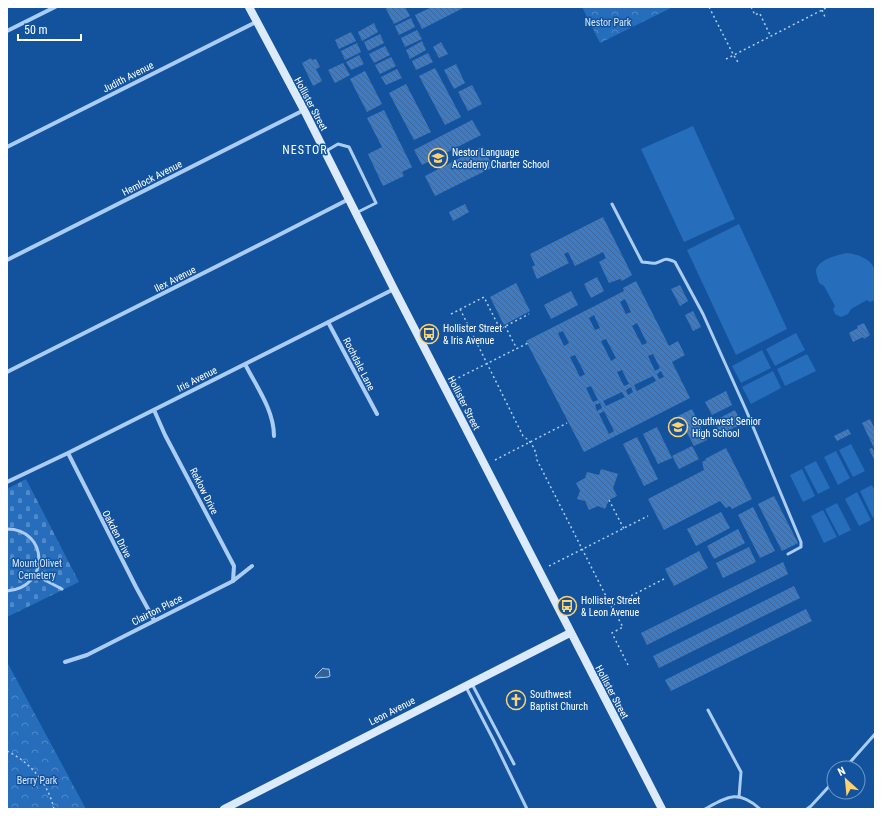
<svg xmlns="http://www.w3.org/2000/svg" width="882" height="816" viewBox="0 0 882 816" font-family="'Roboto Condensed',sans-serif">
<style>
.green{fill:#266dbc}
.cemetery{fill:url(#cemetery-stones)}
.park{fill:url(#park-crowns)}
.water{fill:url(#water-ripples);stroke:#9dc8f7}
.building{fill:url(#building-back-hatch);fill-rule:evenodd}
.lines{fill:none;stroke-linecap:round;stroke-linejoin:round}
.path{stroke:#abcdf4;stroke-width:1.5;stroke-dasharray:2 3;stroke-linecap:butt}
.lane{stroke:#abcdf4;stroke-width:3}
.street{stroke:#abcdf4;stroke-width:4}
.secondary{stroke:#dbeafd;stroke-width:8}
.labels{text-anchor:middle;dominant-baseline:central;stroke-width:3;stroke-linejoin:round;paint-order:stroke}
.park-label{font-size:10px;fill:#d3e7fd;stroke:#13539e}
.street-label{font-size:10px;fill:#fff;stroke:#13539e}
.poi-label{font-size:10px;fill:#fff;stroke:#13539e;text-anchor:start}
.quarter-label{font-size:12px;letter-spacing:1px;fill:#fff;stroke:#13539e}
</style>
<defs>
<pattern id="cemetery-stones" width="16" height="16" patternUnits="userSpaceOnUse"><rect width="16" height="16" fill="#266dbc"/><path d="M2 7V4a2 2 0 0 1 4 0v3zM10 15v-3a2 2 0 0 1 4 0v3z" fill="#518ac9"/></pattern>
<pattern id="park-crowns" width="20" height="18" patternUnits="userSpaceOnUse"><rect width="20" height="18" fill="#266dbc"/><path d="M2 6a3 3 0 1 1 6 0M12 15a3 3 0 1 1 6 0" fill="none" stroke="#518ac9"/></pattern>
<pattern id="water-ripples" width="26" height="14" patternUnits="userSpaceOnUse"><rect width="26" height="14" fill="#326097"/><path d="M2 4q2-2 4 0t4 0M15 11q2-2 4 0t4 0" fill="none" stroke="#5178a7"/></pattern>
<pattern id="building-back-hatch" width="6" height="6" patternUnits="userSpaceOnUse"><rect width="6" height="6" fill="#3d7cc5"/><path d="M-1 5l2 2M0 0l6 6M5-1l2 2" fill="none" stroke="#44668f"/></pattern>
</defs>
<rect width="100%" height="100%" fill="#13539e"/>
<path class="green" d="M693,126L735,219L684,242L641,149Z
M739,224L787,329L736,355L687,250Z
M847,253C856,254 870,258 874,268C877,275 875,292 875,300L870,302L867,300L851,309L848,314L841,317L835,314L833,309L835,306L824,286L819,283C818,279 816,274 816,270C819,259 838,255 847,253Z
M796,333L805,350L775,366L766,349Z
M762,350L771,368L741,383L732,366Z
M807,354L816,371L785,386L777,369Z
M773,371L781,388L751,404L742,387Z
M851,444L865,471L853,477L839,450Z
M836,451L850,478L838,485L824,457Z
M816,461L830,488L818,494L804,467Z
M802,469L815,496L803,502L790,475Z
M872,485L875,491V517L873,518L860,491Z
M857,492L871,520L859,526L845,499Z
M837,503L851,530L839,536L825,509Z
M823,510L837,537L824,543L811,516Z"/>
<path class="cemetery" d="M26,479L79,582L7,617V489Z"/>
<path class="park" d="M582,7H673L600,43Z
M7,662L86,809H7Z"/>
<path class="water" d="M323,668L325,669H329L330,676L328,677L316,678L315,676Z"/>
<path class="building" d="M385,7H405L410,16L394,24Z
M432,7H465L422,29L415,15Z
M411,18L415,27L399,35L395,26Z
M374,23L378,32L362,41L358,32Z
M417,30L422,39L405,47L401,38Z
M351,32L356,41L339,49L335,40Z
M380,34L384,43L368,51L364,42Z
M422,41L426,50L410,59L406,50Z
M441,42L448,54L439,58L433,47Z
M357,43L361,52L345,60L341,51Z
M385,46L390,55L374,63L369,54Z
M428,53L433,62L416,70L412,61Z
M359,55L364,64L351,70L346,62Z
M391,57L396,66L380,74L375,65Z
M311,58L312,60L316,59L320,67L316,69L322,81L313,86L302,63Z
M343,63L350,75L335,83L328,70Z
M456,64L465,83L454,89L444,70Z
M435,68L461,117L445,125L419,76Z
M397,69L402,78L386,85L381,77Z
M365,71L382,104L367,112L350,79Z
M406,84L431,132L414,140L389,93Z
M472,85L482,104L468,111L458,92Z
M384,110L412,167L402,172L404,176L383,186L368,154L382,147L367,118Z
M472,120L481,135L422,165L414,150Z
M483,146L493,167L435,196L425,176Z
M465,204L469,212L453,221L449,212Z
M603,217L632,275L622,281L620,279L609,283L599,262L606,258L603,252L575,266L568,252L564,254L569,263L537,279L532,267L535,265L530,254Z
M597,277L604,291L591,298L584,284Z
M636,281L669,346L678,341L685,355L672,362L690,398L584,452L526,341L624,291L623,288ZM625,299L631,312L626,314L620,302ZM594,315L600,328L595,330L589,318ZM637,323L647,343L642,345L632,326ZM563,331L569,343L564,346L558,333ZM606,339L616,358L611,361L601,341ZM653,354L660,368L655,371L648,356ZM575,355L585,374L580,377L570,357ZM622,370L629,384L624,386L617,372ZM661,371L664,377L659,379L657,374ZM653,376L656,381L637,391L634,385ZM591,386L598,400L593,402L586,388ZM631,387L633,392L628,395L626,390ZM622,392L625,397L606,406L603,401ZM600,403L602,408L597,411L595,405ZM604,411L614,431L609,434L599,414Z
M516,283L530,311L504,325L490,297Z
M680,285L688,301L680,306L671,289Z
M571,291L578,305L551,319L544,305Z
M693,311L701,327L693,331L685,315Z
M864,323L870,335L864,339L863,337L853,342L849,333L858,328L857,326Z
M726,391L732,405L712,415L705,402Z
M692,409L707,440L694,446L678,416Z
M735,410L742,424L721,434L714,421Z
M870,419L875,429V450L862,423Z
M657,427L672,458L658,464L643,434Z
M848,429L851,434L837,441L834,436Z
M637,437L658,479L644,486L623,444Z
M692,446L699,459L679,469L672,456Z
M726,448L752,499L732,509L730,506L726,508L720,501L664,530L648,499L704,470L702,462L706,460L705,459Z
M872,448L875,453V461L869,449Z
M601,469L618,474L613,488L617,496L609,500L605,509L598,506L589,510L585,501L577,499L580,491L576,483L585,478L587,472L599,475Z
M774,496L798,543L782,551L758,504Z
M753,507L775,551L760,558L738,515Z
M721,512L730,528L696,546L687,529Z
M738,529L745,543L714,559L707,546Z
M749,547L756,562L723,578L716,563Z
M699,551L708,568L674,586L665,569Z
M783,562L788,574L647,645L641,633Z
M794,586L800,598L659,668L653,656Z
M806,609L812,621L671,691L665,680Z"/>
<g class="lines">
<path class="path" d="M709,7L733,54L739,64
M751,7L755,15L759,13L760,14L770,35
M822,10L825,17
M726,59L828,7
M460,309L523,436C532,442 536,450 537,460L611,606
M451,314L484,297L500,329L529,314
M505,326L517,349
M454,380L528,343
M495,460L567,423
M609,500L624,529
M549,566L648,516
M628,665L612,633L623,627L611,606L664,579
M7,751C31,763 48,783 54,809"/>
<path class="lane" d="M326,151L338,144L349,147L376,203L356,213
M612,204L642,262C646,262 652,264 656,263C665,260 664,257 675,262L703,314L746,410L801,542V547L788,554
M7,529C49,529 50,588 7,591
M35,575L62,589
M472,684L514,764
M466,687L494,741L527,809
M708,710L741,772L739,797
M845,768L875,734
M705,809C727,797 738,789 760,809
M807,809L811,806L834,781"/>
<path class="street" d="M7,31L55,7
M7,147L256,22
M7,260L304,110
M328,322L377,414
M245,364C256,386 274,410 274,436
M7,372L271,239L349,199
M154,410L165,435L234,566L233,581
M68,453L136,587L154,620
M7,482L68,453L394,289
M65,662L87,655L233,581L252,566"/>
<path class="secondary" d="M249,7L304,110L394,289L662,809
M224,809L570,633"/>
</g>
<defs>
<g id="school-ring" transform="scale(1)"><circle r="9.5" fill="#13539e" stroke="#ffd26e" stroke-width="1.5"/><path d="M0-5L7-2L0 1L-7-2ZM-4 1L0 2.5L4 1V4Q0 6-4 4Z" fill="#ffd26e"/></g>
<g id="bus-ring" transform="scale(1)"><circle r="9.5" fill="#13539e" stroke="#ffd26e" stroke-width="1.5"/><path d="M-5-6H5V4H4V6H2V4H-2V6H-4V4H-5ZM-3.5-4V0h7V-4ZM-3.5 1.2v1.5H-2V1.2ZM2 1.2v1.5H3.5V1.2Z" fill="#ffd26e"/></g>
<g id="church-ring" transform="scale(1)"><circle r="9.5" fill="#13539e" stroke="#ffd26e" stroke-width="1.5"/><path d="M-1.2-6h2.4v3.5h3.3v2.4h-3.3V6h-2.4V-.1h-3.3v-2.4h3.3Z" fill="#ffd26e"/></g>
</defs>
<g fill-rule="evenodd">
<use href="#school-ring" x="438" y="158"/>
<use href="#bus-ring" x="429" y="334"/>
<use href="#school-ring" x="678" y="427"/>
<use href="#bus-ring" x="567" y="606"/>
<use href="#church-ring" x="516" y="700"/>
</g>
<g class="labels">
<g class="park-label">
<text x="608" y="22">Nestor Park</text>
<text x="37" y="563">Mount Olivet<tspan x="37" dy="12">Cemetery</tspan></text>
<text x="37" y="780">Berry Park</text>
</g>
<g class="street-label">
<text transform="translate(128 77) rotate(-27)">Judith Avenue</text>
<text transform="translate(311 104) rotate(62)">Hollister Street</text>
<text transform="translate(152 178) rotate(-27)">Hemlock Avenue</text>
<text transform="translate(175 279) rotate(-27)">Ilex Avenue</text>
<text transform="translate(359 364) rotate(63)">Rochdale Lane</text>
<text transform="translate(197 379) rotate(-27)">Iris Avenue</text>
<text transform="translate(464 403) rotate(63)">Hollister Street</text>
<text transform="translate(204 491) rotate(63)">Reklow Drive</text>
<text transform="translate(117 534) rotate(63)">Oakden Drive</text>
<text transform="translate(157 610) rotate(-27)">Clairton Place</text>
<text transform="translate(612 692) rotate(62)">Hollister Street</text>
<text transform="translate(392 711) rotate(-27)">Leon Avenue</text>
</g>
<g class="poi-label">
<text x="452" y="152">Nestor Language<tspan x="452" dy="12">Academy Charter School</tspan></text>
<text x="443" y="328">Hollister Street<tspan x="443" dy="12">&amp; Iris Avenue</tspan></text>
<text x="692" y="421">Southwest Senior<tspan x="692" dy="12">High School</tspan></text>
<text x="581" y="600">Hollister Street<tspan x="581" dy="12">&amp; Leon Avenue</tspan></text>
<text x="530" y="694">Southwest<tspan x="530" dy="12">Baptist Church</tspan></text>
</g>
<g class="quarter-label">
<text x="305" y="150">NESTOR</text>
</g>
</g>
<rect width="882" height="816" fill="none" stroke="#ffffff" stroke-width="16"/>
<g transform="translate(846 780) rotate(333)"><circle r="19" fill="#13539e" stroke="#7198c5"/>
<path d="M0-3L7 15L0 10L-7 15Z" fill="#ffd26e"/>
<text y="-6" font-size="11" font-weight="bold" text-anchor="middle" fill="#ffffff">N</text>
</g>
<path d="M18 34v6h63v-6" fill="none" stroke="#ffffff" stroke-width="2"/>
<text x="24" y="34" font-size="12" fill="#ffffff" stroke="#13539e" stroke-width="3" paint-order="stroke">50 m</text>
</svg>
